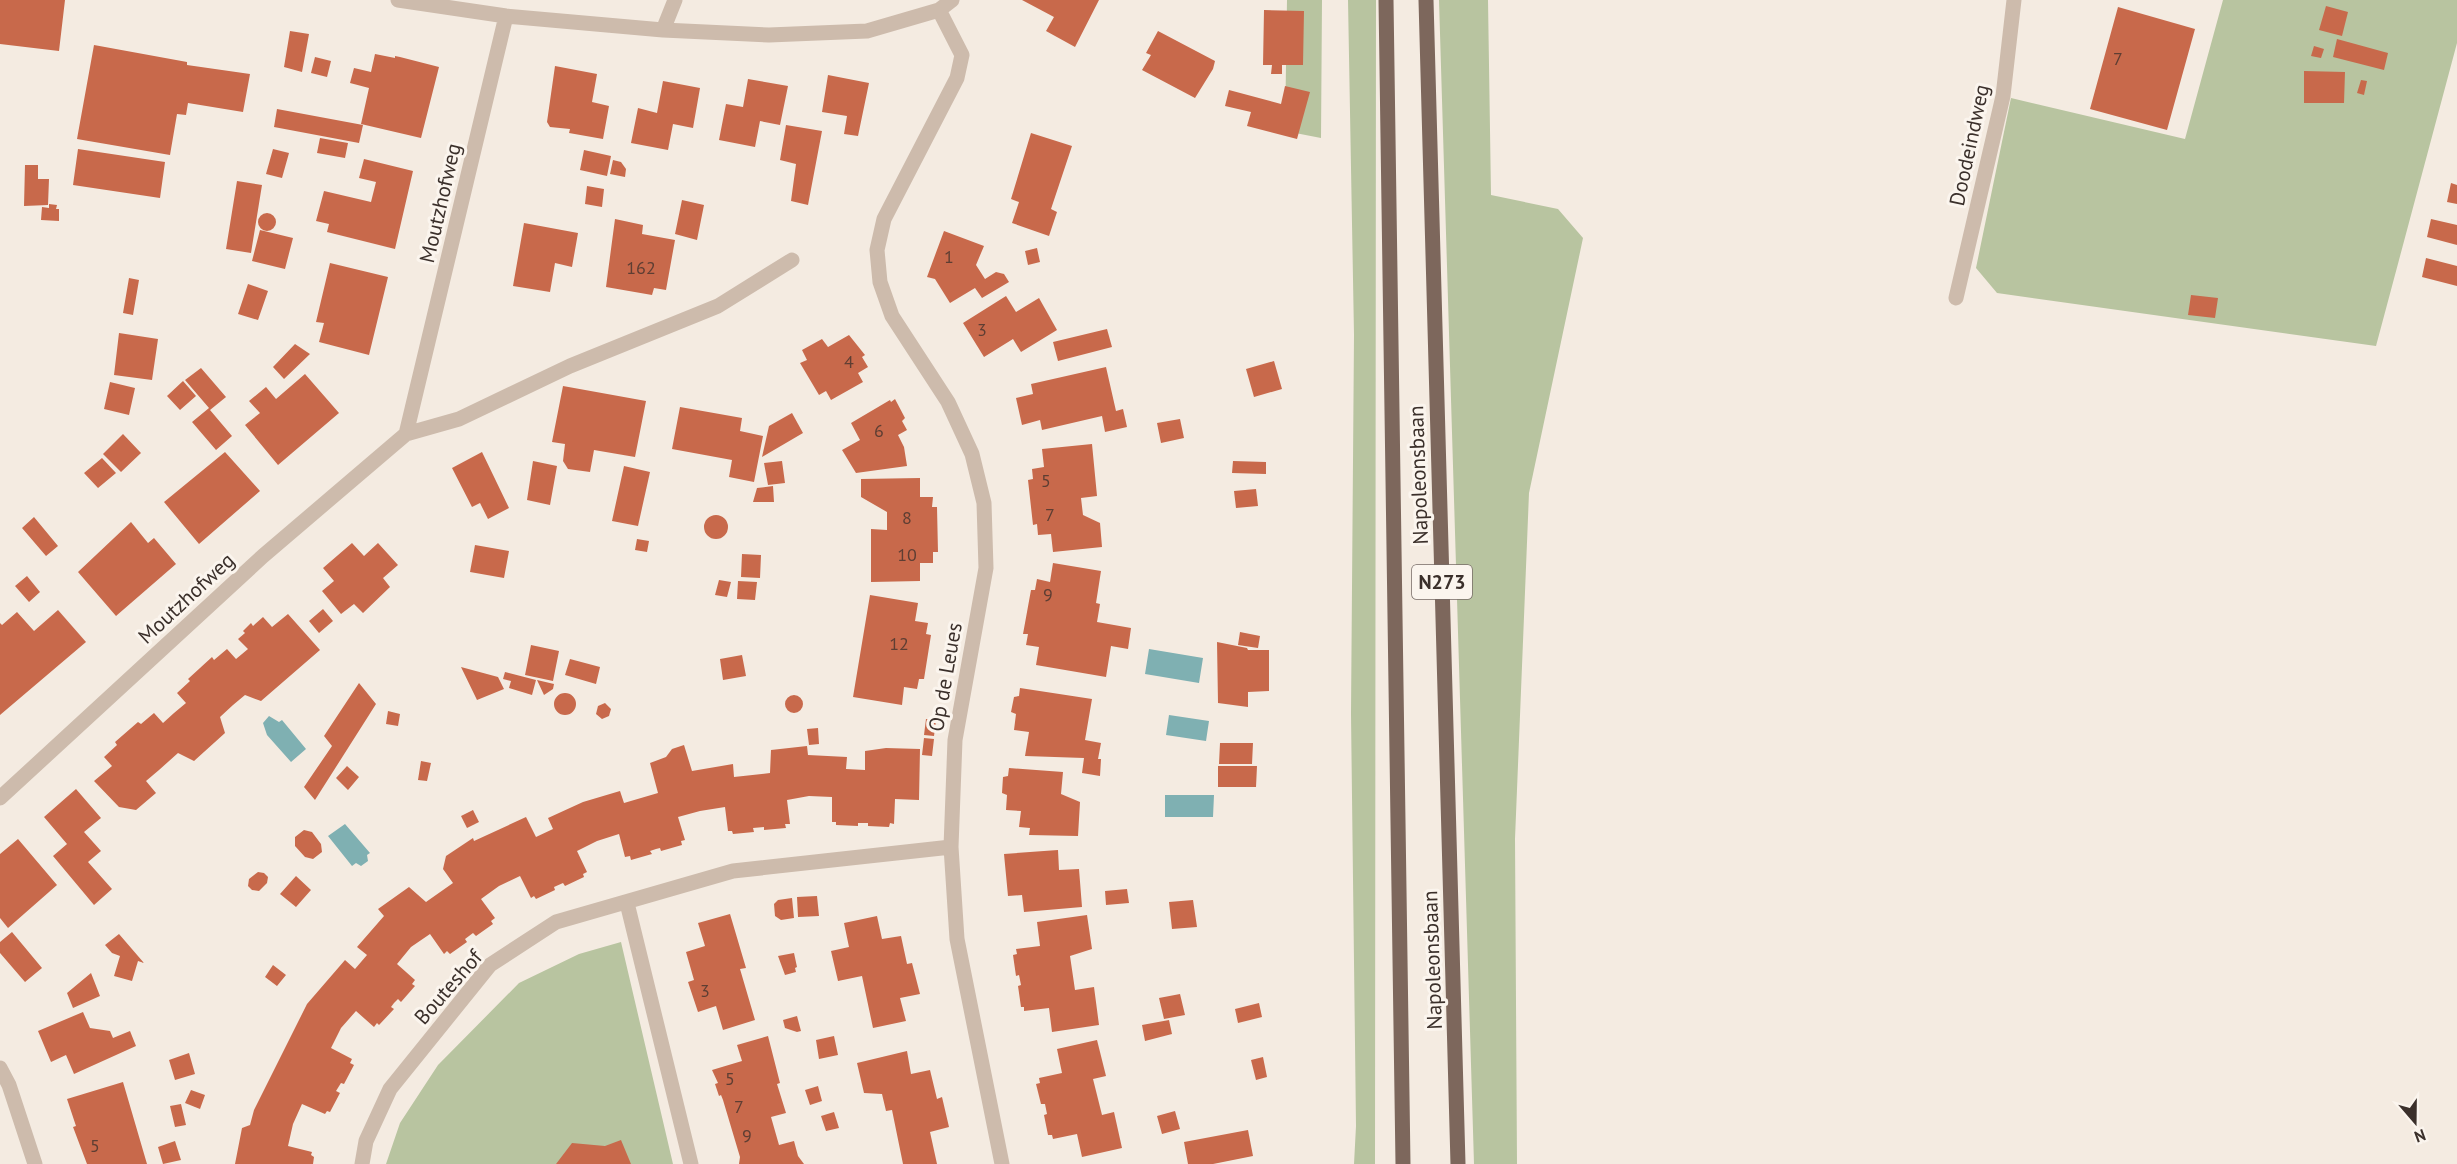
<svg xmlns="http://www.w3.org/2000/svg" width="2457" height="1164" viewBox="0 0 2457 1164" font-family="'PT Sans',sans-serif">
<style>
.green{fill:#b8c4a0}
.water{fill:#7fb0b2}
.building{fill:#c8694b}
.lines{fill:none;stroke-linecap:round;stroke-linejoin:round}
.minor{stroke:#cdbbac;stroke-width:15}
.major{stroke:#7d675c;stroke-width:15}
.labels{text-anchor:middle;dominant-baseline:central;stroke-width:6;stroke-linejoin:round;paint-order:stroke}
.number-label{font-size:18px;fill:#5e3e33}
.shield{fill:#fbf5ee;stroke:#756b66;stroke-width:1.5}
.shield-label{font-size:20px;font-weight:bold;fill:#3b302b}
.street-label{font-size:21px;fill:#3b302b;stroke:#fbf5ee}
</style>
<rect width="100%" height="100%" fill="#f4ebe1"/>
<path class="green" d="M1287,0H1322L1321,138L1285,131Z
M1348,0H1376L1375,1164H1354L1356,1126L1351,714L1354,335Z
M1439,0H1488L1491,195L1558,209L1583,238L1529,493L1515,839L1517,1164H1474Z
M2223,0H2457V43L2376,346L1997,293L1976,268L2011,98L2185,139Z
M621,942L673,1164H386L400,1123L438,1065L519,983L579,954Z"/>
<path class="water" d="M1149,649L1203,658L1199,683L1145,674Z
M1169,715L1209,721L1206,741L1166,735Z
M269,716L279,722L282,720L306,749L291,762L267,735L263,723Z
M1165,795H1214L1213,817H1165Z
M345,824L370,853L367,855L368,861L361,866L356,863L352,866L328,836Z"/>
<path class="building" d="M0,0H65L59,51L0,44Z
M1022,0H1099L1075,47L1046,31L1054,17Z
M2326,6L2348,12L2342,36L2319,30Z
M2118,7L2195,29L2167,130L2090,109Z
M1264,10L1304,11L1303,65H1282V74H1271L1272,65H1263Z
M290,31L309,34L302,72L284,67Z
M1158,31L1215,61L1213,69L1195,98L1142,70L1151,55L1146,53Z
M2337,39L2388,53L2384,70L2333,57Z
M94,45L187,62V65L250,74L243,112L188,103L186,115L177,114L170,155L77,139Z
M2314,46L2324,49L2321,58L2311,56Z
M375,54L395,58V56L400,57L439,67L421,138L361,124L369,88L350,83L354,68L371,72Z
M315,57L331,61L327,77L311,73Z
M555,66L597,74L592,102L609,106L603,139L569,133L570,129L550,127L547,122Z
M2304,71L2345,72L2344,103H2304Z
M828,75L869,83L858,136L844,134L847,116L822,112Z
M748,79L788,86L780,125L760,121L755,147L719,140L726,104L743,107Z
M2361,80L2367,81L2364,95L2357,93Z
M663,81L700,88L693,128L673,124L668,150L631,143L638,108L657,113Z
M1285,86L1310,92L1297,139L1247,126L1251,112L1225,106L1229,90L1281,104Z
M277,109L363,125L359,143L274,127Z
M786,125L822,131L808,205L791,201L796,164L780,160Z
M1031,133L1072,146L1051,209L1057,212L1049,236L1012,223L1019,202L1011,199Z
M320,138L348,143L345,158L317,153Z
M78,149L165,162L160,198L73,185Z
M273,149L289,153L282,178L266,174Z
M584,150L611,156L607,176L580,170Z
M364,159L413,171L395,249L327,232L329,224L316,221L324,191L371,202L376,182L359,178Z
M613,160L621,162L626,169L625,177L610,174Z
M25,165H38V179H49L48,205L24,206Z
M237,181L262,185L251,253L226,249Z
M2451,183L2457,185V204L2447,202Z
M587,186L604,189L602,207L585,204Z
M682,200L704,205L697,240L675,234Z
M49,204L57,205L56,209H59V221L41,220L42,207L49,208Z
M258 222a9 9 0 1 1 18 0a9 9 0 1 1-18 0Z
M615,219L643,225L642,234L675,240L666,290L654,288L652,295L606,287Z
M2431,219L2457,225V245L2427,237Z
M524,223L578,233L572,267L555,263L550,292L513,286Z
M260,230L293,238L285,269L252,261Z
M944,231L984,246L976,265L985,279L996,272L1004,274L1009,282L982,298L975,288L950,303L935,279L927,277Z
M1037,248L1040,262L1028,265L1025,251Z
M2426,258L2457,266V286L2422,277Z
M330,263L388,277L369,355L319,342L324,323L316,322Z
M129,278L139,280L133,315L123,313Z
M248,284L268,291L258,320L238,314Z
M2191,295L2218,298L2215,318L2188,315Z
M1006,296L1016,312L1039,298L1057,330L1021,352L1013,339L984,357L963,323Z
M1107,329L1112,347L1058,361L1053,342Z
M119,333L158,339L152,380L114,375Z
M849,335L865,355L862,357L868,367L858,373L863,382L831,400L826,391L819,395L800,363L807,360L802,350L822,339L828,347Z
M295,344L310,354L284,379L273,367Z
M1274,361L1282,389L1254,397L1246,369Z
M1106,367L1116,411L1123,409L1127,427L1105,432L1102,416L1042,430L1040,420L1022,425L1016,398L1033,394L1031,384Z
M201,368L226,397L210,410L232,436L216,450L192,422L209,408L185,380Z
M305,374L339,413L278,465L245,425L260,413L249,401L266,387L276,399Z
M183,381L196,396L180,410L167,396Z
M110,382L135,388L129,415L104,409Z
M563,386L646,401L635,457L594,450L590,472L568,469L563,461L565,444L552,442Z
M895,399L905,418L902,421L907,430L898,435L904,447L907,466L856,473L842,450L860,440L851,423L890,400L891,402Z
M680,407L742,418L740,431L763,436L754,482L729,477L732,460L672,449Z
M792,413L803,433L762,457L769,426Z
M1180,419L1184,438L1161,443L1157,423Z
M123,434L141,453L121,472L103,454Z
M1092,444L1097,496L1081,498L1083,515L1100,523L1102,547L1053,552L1051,534L1038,535L1037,524L1033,525L1028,480L1033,479L1032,469L1044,467L1042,449Z
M225,452L260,491L199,544L164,502Z
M482,452L509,508L488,519L480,503L472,507L452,468Z
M102,458L116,473L98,488L84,473Z
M533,461L557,466L550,505L527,500Z
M782,461L785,483L768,485L764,463Z
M1233,461L1266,462V474L1232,473Z
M624,466L650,472L638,526L612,521Z
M920,478V497H933L932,507H937L938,552H933V563H920V581L871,582V529L887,530V512L861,497V479Z
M773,486L774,502H753L757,488Z
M1256,489L1258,506L1236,508L1234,491Z
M704 527a12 12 0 1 1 24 0a12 12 0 1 1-24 0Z
M34,517L58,546L46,556L22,528Z
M131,522L148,543L154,538L176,564L116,616L78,572Z
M637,539L649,541L647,552L635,550Z
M352,543L364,556L378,543L398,565L383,578L390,587L363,613L354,604L341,614L322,591L334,581L323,568Z
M475,545L509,551L504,578L470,572Z
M742,554L761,555L760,578L741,577Z
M1053,563L1101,571L1096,603L1100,604L1097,622L1131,628L1128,649L1111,646L1106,677L1036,665L1039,647L1026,645L1028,634H1023L1031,590H1035L1037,579L1050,582Z
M27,576L40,592L29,602L15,586Z
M719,580L731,582L727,597L715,595Z
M738,581L757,582L755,600L737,599Z
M870,595L918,603L915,621L928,623L926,634L931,635L924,679H919L917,689L904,687L902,705L853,697Z
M323,609L333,621L319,633L309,621Z
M58,610L86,642L0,715V623L2,625L17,612L34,631Z
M288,614L320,650L261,701L245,695L233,705L220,717L225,733L194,761L178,753L159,770L146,781L156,793L136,810L119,807L94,781L112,766L104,757L117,745L115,742L138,722L141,724L154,713L163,723L174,713L186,703L177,693L190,681L188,679L212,657L214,660L227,649L236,659L248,649L238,639L245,633L243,631L251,623L253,626L263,617L272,627Z
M1240,632L1260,636L1258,648L1238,645Z
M1217,642L1247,648L1248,650H1269V691L1248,692V707L1218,703Z
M531,645L559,651L553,681L525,675Z
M742,655L746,676L723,680L720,659Z
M570,659L600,667L596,684L565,675Z
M461,667L498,677L504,689L477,700Z
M505,672L536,680L532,695L509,688L511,681L503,679Z
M537,680L554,684L553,689L544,695Z
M359,683L376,704L315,800L304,787L332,746L324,736Z
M1020,688L1092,699L1085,740L1101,743L1098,759H1101L1100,776L1082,773L1084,758L1025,756L1029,732L1014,730L1016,714L1011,712L1014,697L1019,696Z
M554 704a11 11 0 1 1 22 0a11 11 0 1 1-22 0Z
M785 704a9 9 0 1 1 18 0a9 9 0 1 1-18 0Z
M605,703L611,709L609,716L602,719L596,714L598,706Z
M388,711L400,714L398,726L386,724Z
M926,719L936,720L934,736L924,735Z
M818,728L819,744L809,745L807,729Z
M924,738L934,739L932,756L922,755Z
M1220,743H1253L1252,764H1219Z
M684,745L692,771L733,764L734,777L770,773L771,750L807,746L808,755L847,757L846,769L865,770V751L886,748L920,749L919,800L895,799L894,824L890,823L889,827L868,826V823H858V826L836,825V822H832V797L809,796L787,800L790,824H785L786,828L764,830V827L753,828L754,832L733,834L732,831H728L725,807L700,811L678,817L685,840L681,841L682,845L661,851L660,848L656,849L650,851L652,854L631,860L630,856L625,857L619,834L597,841L577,851L587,872L583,874L584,877L565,886L563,883L554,887L555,890L536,899L534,896L531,898L520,876L499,886L481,899L495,918L491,921L493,924L476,936L473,933L465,939L467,942L450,954L447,951L444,954L430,934L411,947L397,964L415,980L412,984L415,986L401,1002L398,999L394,1003L391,1007L394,1009L379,1025L377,1023L374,1027L356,1011L341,1028L331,1048L352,1059L350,1063L354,1065L344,1084L341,1083L336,1091L340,1093L330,1112L327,1111L325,1114L302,1104L293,1124L288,1146L312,1152L311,1155L314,1157L313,1164H235L242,1128L250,1125L254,1110L307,1004L345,960L355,969L367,955L357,947L384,916L378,909L409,887L426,902L453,883L443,869L446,856L473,838L474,841L526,817L536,837L553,829L548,818L583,802L620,791L624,803L658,793L650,763L666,757L672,749Z
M421,761L431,763L427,781L418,780Z
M347,766L359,777L348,790L336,778Z
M1218,766H1257L1256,787H1218Z
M1009,768L1063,772L1061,794L1080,802L1078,836L1029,835L1030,828L1019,827L1021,811L1006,810L1007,795L1002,793L1003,777L1008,776Z
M76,789L101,818L84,832L101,851L88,862L112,889L94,905L53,856L67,844L44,817Z
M473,810L479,822L467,828L461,816Z
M304,830L312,832L321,844L322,852L313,859L305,857L295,846V837Z
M18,839L57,885L8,928L0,918V854Z
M1058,850L1059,870L1079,869L1082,907L1024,912L1022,895L1008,896L1004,854Z
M258,872L264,873L268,877L267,883L259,891L252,890L248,886L249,879Z
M296,876L311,890L296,907L280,894Z
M1127,889L1129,903L1106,905L1105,891Z
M817,896L819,916L798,917L797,897Z
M792,898L794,918L781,920L775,916L774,904L778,900Z
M1193,900L1197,927L1172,929L1169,902Z
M730,914L746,968L740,969L755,1020L723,1030L716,1006L698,1012L688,982L694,980L686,952L705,946L698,923Z
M1087,915L1092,949L1070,956L1075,990L1094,987L1099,1025L1052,1032L1049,1008L1024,1011V1007H1021L1018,986L1021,985L1019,975L1016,976L1013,955L1017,954L1016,949L1040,946L1037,922Z
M877,916L882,939L901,936L907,964L912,963L920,994L900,998L906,1021L873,1028L862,976L838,981L831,951L849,947L844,923Z
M12,932L42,968L25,982L0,953V942Z
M119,934L144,963L138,961L132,981L114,976L120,956L112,953L105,945Z
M794,953L797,967L795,968L796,972L785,975L778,956Z
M273,965L286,975L277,986L265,977Z
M91,973L100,996L73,1008L67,993Z
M1180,994L1185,1015L1164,1019L1159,998Z
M1259,1003L1262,1017L1238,1023L1235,1009Z
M83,1012L90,1028L110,1031L113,1038L130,1031L136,1046L74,1074L66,1055L51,1062L38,1031Z
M797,1016L801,1031L797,1032L785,1028L783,1020Z
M1169,1020L1172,1034L1145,1041L1142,1025Z
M768,1036L780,1083L777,1084L786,1113L771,1117L779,1145L794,1141L798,1156L804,1164H739L740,1157L723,1100L721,1095L719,1096L715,1084L718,1083L712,1070L742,1061L737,1045Z
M834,1036L838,1055L819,1059L816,1040Z
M1097,1040L1106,1076L1093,1079L1102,1115L1114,1112L1122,1148L1082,1157L1077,1134L1053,1139L1052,1135H1048L1044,1115L1047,1114L1045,1104H1041L1036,1084L1040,1083L1039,1078L1062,1073L1057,1049Z
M907,1051L911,1074L930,1070L937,1099L942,1097L949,1127L930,1132L937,1164H903L892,1110L886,1111L882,1094L864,1093L857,1063Z
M189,1053L195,1074L175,1080L169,1060Z
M1263,1057L1267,1077L1256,1080L1251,1060Z
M123,1082L147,1164H87L73,1127L76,1126L67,1099Z
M818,1086L822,1101L810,1105L805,1090Z
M191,1090L205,1095L200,1109L185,1103Z
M181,1104L186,1125L175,1127L170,1106Z
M1175,1111L1180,1129L1162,1134L1157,1116Z
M834,1112L839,1128L826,1131L821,1116Z
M1248,1130L1253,1156L1213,1164H1188L1184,1142Z
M621,1140L631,1164H556L572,1143L605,1146Z
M175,1141L181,1160L163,1164L158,1147Z"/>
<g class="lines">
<path class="minor" d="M398,0L506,16L663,30L769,35L867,31L939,10L952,0
M939,10L962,55L957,78L884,219L877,250L880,282L892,316L948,402L972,454L984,503L986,568L955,740L951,847L957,939L1002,1164
M663,30L675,0
M1956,298L2003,96L2014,0
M406,434L459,419L570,366L718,306L792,260
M0,798L263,556L406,434L506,16
M627,903L691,1164
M0,1068L9,1085L35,1164
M362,1164L366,1141L390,1089L490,965L556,922L733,871L951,847"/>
<path class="major" d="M1386,0L1403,1164
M1426,0L1458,1164"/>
</g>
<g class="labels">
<g class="number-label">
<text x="2118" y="58">7</text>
<text x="949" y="256">1</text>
<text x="641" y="267">162</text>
<text x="982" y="329">3</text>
<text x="849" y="361">4</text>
<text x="879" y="430">6</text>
<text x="1046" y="480">5</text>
<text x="1050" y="514">7</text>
<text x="907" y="517">8</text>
<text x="907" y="554">10</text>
<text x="1048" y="594">9</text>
<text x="899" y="643">12</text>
<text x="705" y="990">3</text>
<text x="730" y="1078">5</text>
<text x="739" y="1106">7</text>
<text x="747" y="1135">9</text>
<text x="95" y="1145">5</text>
</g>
<rect class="shield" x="1412" y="565" width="60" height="34" rx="4.5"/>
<g class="shield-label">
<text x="1442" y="582">N273</text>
</g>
<g class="street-label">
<text transform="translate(1969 145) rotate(-78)">Doodeindweg</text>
<text transform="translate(440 203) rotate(-77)">Moutzhofweg</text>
<text transform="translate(1418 475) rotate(-92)">Napoleonsbaan</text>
<text transform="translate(186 598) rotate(-43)">Moutzhofweg</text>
<text transform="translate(945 677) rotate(-80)">Op de Leues</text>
<text transform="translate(1432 960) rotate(-92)">Napoleonsbaan</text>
<text transform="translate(448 987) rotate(-49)">Bouteshof</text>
</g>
</g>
<g transform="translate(2415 1122) rotate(160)" stroke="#fbf5ee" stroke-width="4.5" paint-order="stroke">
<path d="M0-4.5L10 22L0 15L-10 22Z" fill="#3b302b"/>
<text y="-9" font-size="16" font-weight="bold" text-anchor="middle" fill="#3b302b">N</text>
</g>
</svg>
